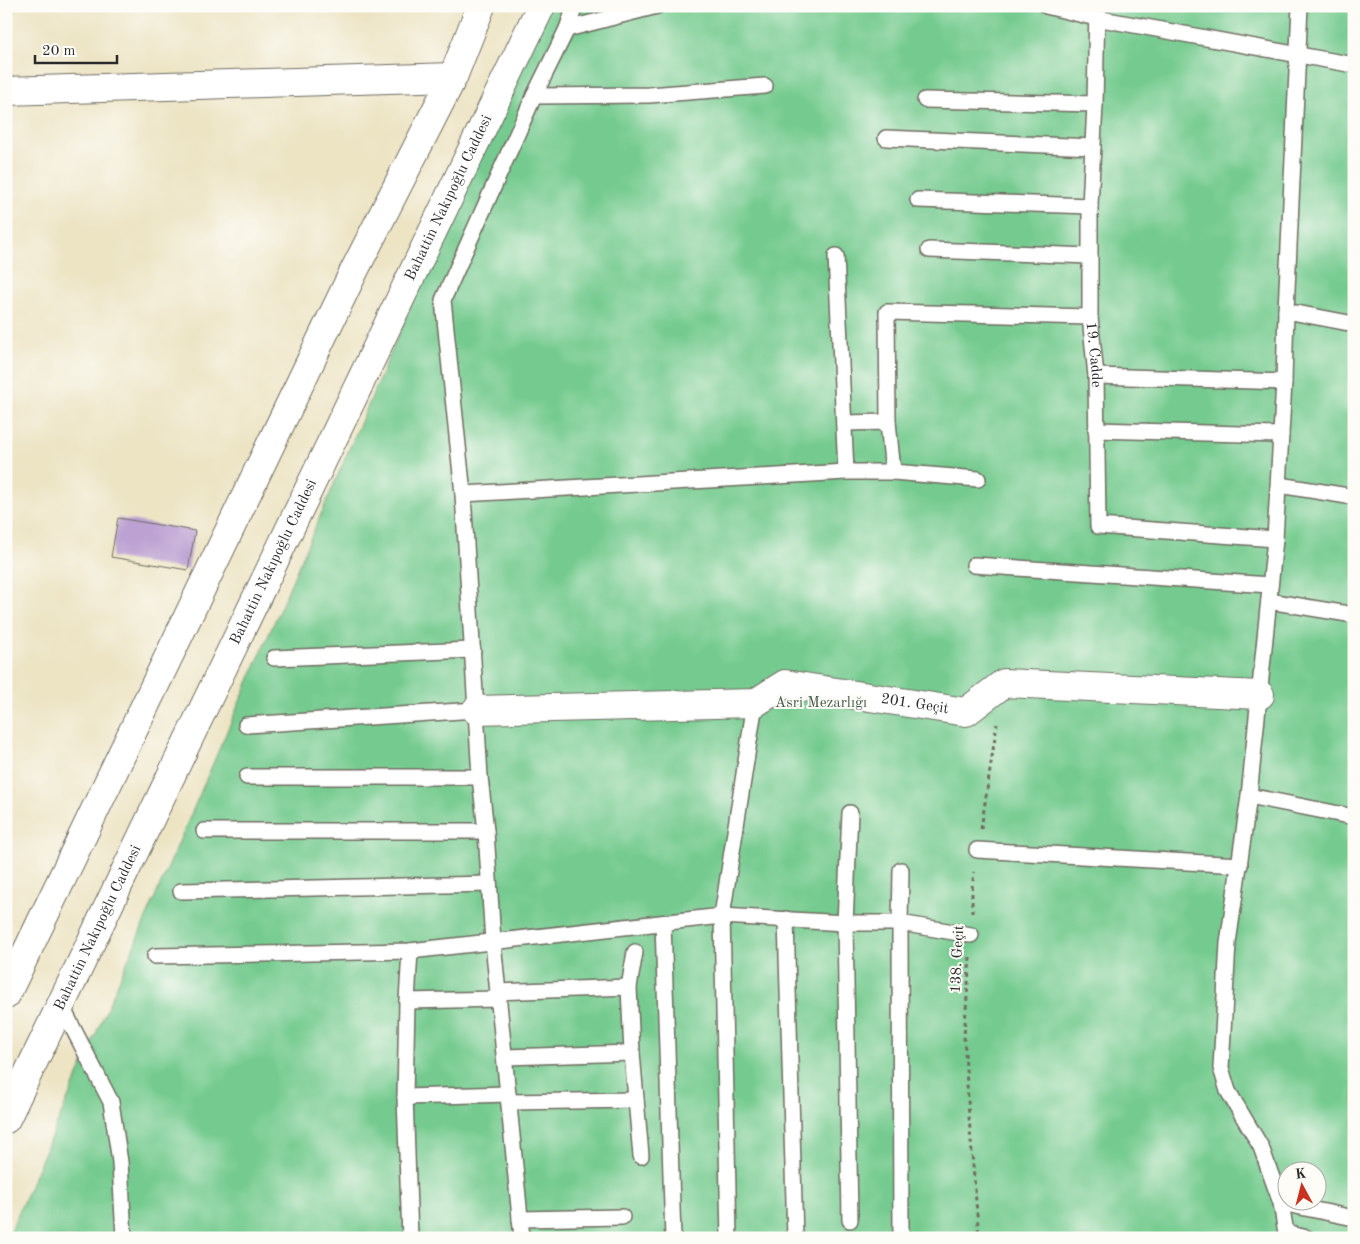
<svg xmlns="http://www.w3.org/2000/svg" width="1360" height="1244" viewBox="0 0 1360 1244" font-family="'Old Standard TT',serif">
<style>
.green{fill:#75cb8f;stroke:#507b5d;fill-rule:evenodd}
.building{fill:#bca1d2}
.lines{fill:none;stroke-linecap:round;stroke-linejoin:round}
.lane-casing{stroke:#6f6c61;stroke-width:18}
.street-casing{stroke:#6f6c61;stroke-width:30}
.secondary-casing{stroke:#6f6c61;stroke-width:30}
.primary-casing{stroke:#6f6c61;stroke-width:30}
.path{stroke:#6f6c61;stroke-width:3;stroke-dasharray:4 4;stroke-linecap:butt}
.lane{stroke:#fff;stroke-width:15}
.street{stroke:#fff;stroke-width:28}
.secondary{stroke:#fff;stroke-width:28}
.primary{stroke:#fff;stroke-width:28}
.labels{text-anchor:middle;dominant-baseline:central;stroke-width:4;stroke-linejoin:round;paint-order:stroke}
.street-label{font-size:15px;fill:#2b2b2b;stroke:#fdfcf7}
.park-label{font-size:15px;fill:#415b49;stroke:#fdfcf7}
</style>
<rect width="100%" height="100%" fill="#fdfcf7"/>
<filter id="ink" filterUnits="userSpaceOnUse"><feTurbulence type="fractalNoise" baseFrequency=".02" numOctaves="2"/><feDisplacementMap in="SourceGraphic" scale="10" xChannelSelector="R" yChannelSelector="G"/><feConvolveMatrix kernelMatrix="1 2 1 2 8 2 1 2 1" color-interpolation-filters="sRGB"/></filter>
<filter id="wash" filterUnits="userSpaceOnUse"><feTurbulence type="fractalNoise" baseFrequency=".0096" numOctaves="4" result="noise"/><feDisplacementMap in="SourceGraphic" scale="20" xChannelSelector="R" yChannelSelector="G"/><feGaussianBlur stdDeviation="1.12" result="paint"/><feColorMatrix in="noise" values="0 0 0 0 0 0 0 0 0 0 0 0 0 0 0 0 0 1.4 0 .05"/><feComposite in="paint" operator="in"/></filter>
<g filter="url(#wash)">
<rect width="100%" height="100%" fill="#ede4c4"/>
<path class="green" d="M541,6H1354V1238H9L14,1223ZM1288,1172H1318V1202H1288Z"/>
<g id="blocks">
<path class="building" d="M118,518L195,531L188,570L111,557Z"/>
</g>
</g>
<g filter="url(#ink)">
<use href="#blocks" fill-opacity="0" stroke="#6f6c61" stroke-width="1"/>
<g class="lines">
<g class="lane-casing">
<g id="lane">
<path d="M1046,6L1096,18L1354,65"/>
<path id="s1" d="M1097,6L1095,104L1090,206V317L1096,376L1098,526L1275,539"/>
<path d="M567,29L657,6"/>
<path d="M534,96L649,95L765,86"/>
<path d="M925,100L1095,104"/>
<path d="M886,138L1093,147"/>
<path d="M918,200L1090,206"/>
<path d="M929,250L1090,256"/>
<path d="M836,256L846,472"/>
<path d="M1286,311L1354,324"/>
<path d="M1096,376L1284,382"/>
<path d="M844,423L888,422"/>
<path d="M1096,430L1281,435"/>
<path d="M893,472L888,422L887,312L1090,317"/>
<path d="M1279,485L1354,497"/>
<path d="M463,494L846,472H893L978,479"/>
<path d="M974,565L1270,585"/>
<path d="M1269,601L1354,615"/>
<path d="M274,658L473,650"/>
<path d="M246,725L476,710"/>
<path d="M247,777H480"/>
<path d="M1249,796L1354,817"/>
<path d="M850,813L845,923L850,1220"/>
<path d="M204,831H486"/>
<path d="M977,850L1240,865"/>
<path d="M181,891L489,884"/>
<path d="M786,919L795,1238"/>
<path d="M663,923L673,1238"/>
<path d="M410,951L407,1001L405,1097L410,1238"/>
<path d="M635,952L629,987L632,1053L641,1156"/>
<path d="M155,956L410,951L722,916L845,923H900L971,935"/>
<path d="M498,992L629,987"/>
<path d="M407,1001L499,999"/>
<path d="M61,1005L111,1102L120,1162L124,1238"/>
<path d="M505,1057L632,1053"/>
<path d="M405,1097L508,1094"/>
<path d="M509,1102L636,1100"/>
<path d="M1281,1203L1354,1218"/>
<path d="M520,1219L622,1217"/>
<path d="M1286,1233L1307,1238"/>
<path d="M522,1238L493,942L486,831L480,777L463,494L443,300L534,96L567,29L575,6"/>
<path d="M729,1238L722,916L755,703"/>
<path d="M901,1238L900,923L901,870"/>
<path d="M1285,1238L1286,1233L1281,1203L1261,1147L1228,1091L1221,1068L1228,943L1249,796L1275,539L1284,382L1286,311L1300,6"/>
</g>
</g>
<g class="street-casing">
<g id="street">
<path id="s2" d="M476,710L755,703L785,684L966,712L1004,683L1260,695"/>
</g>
</g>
<g class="secondary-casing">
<path id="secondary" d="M6,91L453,77"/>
</g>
<g class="primary-casing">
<g id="primary">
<path d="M6,995L353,273L453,77L481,6"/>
<path id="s3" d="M6,1119L541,6"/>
</g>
</g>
<path class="path" d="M981,829L997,724
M972,913V889L974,872
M970,957L964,1036L969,1117L979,1238"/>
<use href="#lane" class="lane"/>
<use href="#street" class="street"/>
<use href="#secondary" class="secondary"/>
<use href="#primary" class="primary"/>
</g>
</g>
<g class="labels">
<g class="street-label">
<text stroke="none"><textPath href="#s3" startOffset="1022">Bahattin Nakıpoğlu Caddesi</textPath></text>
<text stroke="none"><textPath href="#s1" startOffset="349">19. Cadde</textPath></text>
<text stroke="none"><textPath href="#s3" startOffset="618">Bahattin Nakıpoğlu Caddesi</textPath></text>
<text stroke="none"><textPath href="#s2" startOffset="446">201. Geçit</textPath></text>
<text stroke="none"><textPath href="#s3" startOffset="212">Bahattin Nakıpoğlu Caddesi</textPath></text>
<text transform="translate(958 959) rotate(-87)">138. Geçit</text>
</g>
<g class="park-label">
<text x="821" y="703">Asri Mezarlığı</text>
</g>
</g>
<rect width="1360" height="1244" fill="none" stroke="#fdfcf7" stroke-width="25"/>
<g transform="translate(1302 1186) rotate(353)"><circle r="24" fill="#fdfcf7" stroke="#a9a8a5"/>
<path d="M0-4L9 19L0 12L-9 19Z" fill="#c8321e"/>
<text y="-8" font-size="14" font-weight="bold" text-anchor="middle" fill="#2b2b2b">K</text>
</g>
<path d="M35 55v8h82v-8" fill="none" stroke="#2b2b2b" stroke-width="2.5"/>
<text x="42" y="55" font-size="15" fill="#2b2b2b" stroke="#fdfcf7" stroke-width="4" paint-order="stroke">20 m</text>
</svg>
